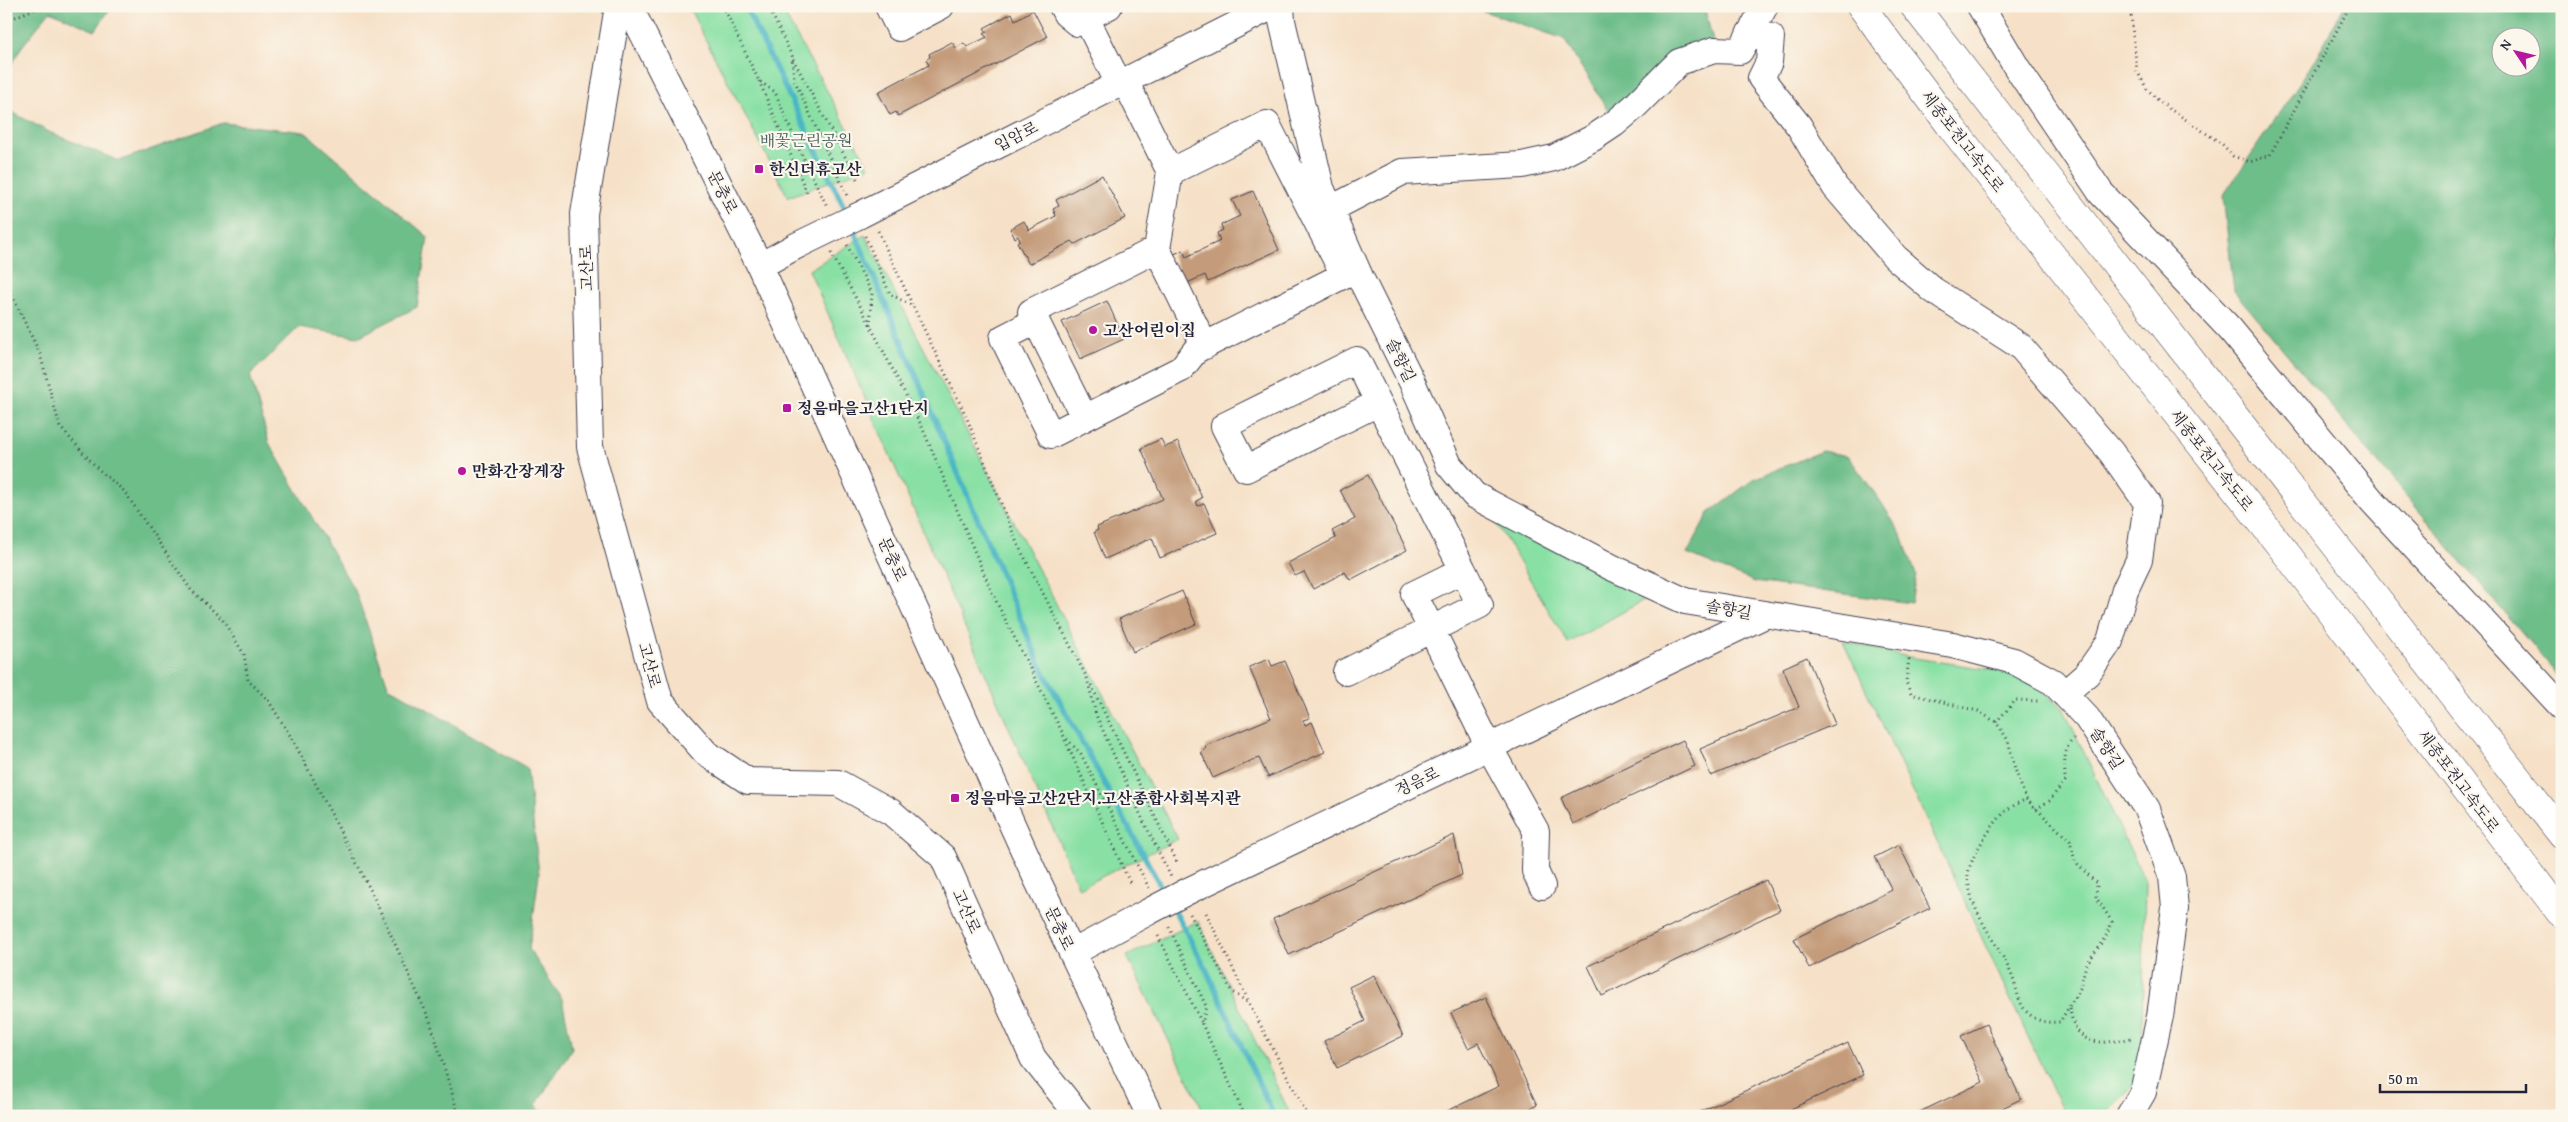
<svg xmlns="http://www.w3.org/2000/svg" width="2568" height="1122" viewBox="0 0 2568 1122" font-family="'Gentium Book Plus','Noto Serif KR',serif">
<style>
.green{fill:#88e0a4;stroke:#558170}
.forest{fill:#6ebe8a;stroke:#487062;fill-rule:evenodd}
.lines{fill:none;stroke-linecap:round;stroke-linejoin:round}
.stream{stroke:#49b5c5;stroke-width:5.5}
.building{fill:#c49c7b}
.minor-casing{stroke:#423f50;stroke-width:28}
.highway-casing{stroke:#423f50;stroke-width:29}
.path{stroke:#423f50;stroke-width:3;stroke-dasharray:1 4;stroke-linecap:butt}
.minor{stroke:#fff;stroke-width:26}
.highway{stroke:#fff;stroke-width:28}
.minor-bridge-casing{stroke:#423f50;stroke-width:28;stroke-linecap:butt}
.minor-bridge{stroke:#fff;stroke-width:26}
.poi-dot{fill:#b5179e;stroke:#fbf7ec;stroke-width:2}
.labels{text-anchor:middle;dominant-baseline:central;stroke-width:4.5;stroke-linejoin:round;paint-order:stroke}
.street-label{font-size:16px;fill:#22223b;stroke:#fbf7ec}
.park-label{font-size:16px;fill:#415b5a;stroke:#fbf7ec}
.poi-label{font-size:16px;font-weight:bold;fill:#22223b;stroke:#fbf7ec;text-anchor:start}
</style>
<rect width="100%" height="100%" fill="#fbf7ec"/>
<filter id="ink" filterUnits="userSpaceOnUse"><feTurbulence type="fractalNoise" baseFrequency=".02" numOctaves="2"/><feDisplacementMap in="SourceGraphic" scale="10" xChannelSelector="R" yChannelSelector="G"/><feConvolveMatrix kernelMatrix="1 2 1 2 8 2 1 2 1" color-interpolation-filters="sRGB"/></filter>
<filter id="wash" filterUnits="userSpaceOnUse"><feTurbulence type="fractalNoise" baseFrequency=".0096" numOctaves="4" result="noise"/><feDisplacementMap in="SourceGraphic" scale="20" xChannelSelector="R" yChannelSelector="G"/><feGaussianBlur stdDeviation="1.12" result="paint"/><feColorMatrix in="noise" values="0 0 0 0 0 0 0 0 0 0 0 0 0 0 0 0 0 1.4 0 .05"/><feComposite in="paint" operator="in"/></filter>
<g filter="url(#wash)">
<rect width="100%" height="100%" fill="#f6e1c8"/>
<path class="green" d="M688,6H780L869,167L788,197Z
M865,235L1178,839L1079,888L809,270Z
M1486,506L1653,595L1568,643Z
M1843,641L1908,657L2020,674L2063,708L2145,881L2141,1077L2104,1116H2065Z
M1198,921L1291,1116H1206L1127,956Z"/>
<path class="forest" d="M6,6H112L95,31L50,11L21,48L6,74Z
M1469,6H1704L1715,49L1614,120L1564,39Z
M2344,6H2562V681L2234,291L2223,196L2315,60ZM2500,38H2530V68H2500Z
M6,109L49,132L119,161L223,123L305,132L428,237L417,307L358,337L299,327L250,375L269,443L356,593L388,686L527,768L539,874L529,949L562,999L572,1048L536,1105L543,1116H6Z
M1822,451L1848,456L1881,502L1902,536L1916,575L1911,603L1755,582L1687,554L1709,513L1754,479Z"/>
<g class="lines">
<path class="stream" d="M745,6L848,215
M852,226L1041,667L1166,896
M1172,906L1206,969L1274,1116"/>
</g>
<g id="blocks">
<path class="building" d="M1033,10L1047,37L898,116L896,112L890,115L878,92L929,65L926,60L930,57L929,54L952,42L956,48L964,43L967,47L987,37L983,34L987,32L984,28L1012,13L1015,20Z
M1102,175L1125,218L1075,244L1072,241L1029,264L1017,242L1020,240L1018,236L1015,238L1010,229L1024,221L1029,230L1056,216L1053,209L1059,206L1056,200Z
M1253,191L1279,250L1208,282L1205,275L1185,284L1172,255L1183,250L1186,257L1220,241L1217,233L1223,230L1221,225L1240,216L1232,200Z
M1107,301L1124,339L1080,359L1062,322Z
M1161,439L1165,447L1178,442L1202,498L1196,501L1198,506L1204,503L1217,533L1160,558L1152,538L1105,559L1094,532L1098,530L1097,527L1163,499L1141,448Z
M1368,475L1407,550L1350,580L1345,572L1313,589L1304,572L1295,576L1288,563L1336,538L1332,531L1355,519L1340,490Z
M1182,591L1196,624L1133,652L1119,619Z
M1807,657L1835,724L1711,776L1700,749L1799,707L1783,668Z
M1269,659L1272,666L1285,661L1310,718L1303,720L1305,725L1312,722L1325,752L1268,777L1259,758L1213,778L1201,752L1206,749L1205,746L1271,718L1249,667Z
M1683,740L1695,766L1573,824L1561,798Z
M1454,835L1462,875L1289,955L1273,919Z
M1899,845L1930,908L1809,968L1794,939L1892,890L1875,857Z
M1766,880L1780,910L1602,996L1588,966Z
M1374,975L1403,1036L1337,1068L1324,1041L1365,1021L1349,987Z
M1486,997L1537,1105L1515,1116H1437L1499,1086L1478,1043L1468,1048L1451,1013Z
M1986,1024L2021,1099L1986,1116H1911L1983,1082L1961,1036Z
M1848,1043L1863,1075L1776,1116H1691Z"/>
</g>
</g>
<g filter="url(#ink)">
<use href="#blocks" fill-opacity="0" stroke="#423f50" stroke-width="1"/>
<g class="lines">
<g class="minor-casing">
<path id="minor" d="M618,6L584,214L590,447L660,701L706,753L748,781L838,783L891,812L943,857L1033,1058L1079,1116
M629,6L760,266L1034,873L1150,1116
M888,6L899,28L941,6
M1062,6L1066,14L1077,23L1086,18L1119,84
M1281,6L1282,21L1321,188L1361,279L1412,382L1449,465L1474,495L1611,567L1685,601L1953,645L2014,661L2053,682L2087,718L2147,809L2172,877L2175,908L2160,1016L2143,1092L2129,1116
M1980,6L2017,68L2101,193L2230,329L2373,502L2562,707
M1086,18L1109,6
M1749,34L1771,37L1769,62L1761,78L1799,126L1835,187L1895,257L1933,290L2020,346L2111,452L2147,503L2139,560L2125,590L2110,641L2087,674L2064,694
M1170,172L1157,249L1205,346
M1331,209L1402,172L1522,165L1554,158L1593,138L1614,124L1634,107L1679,62L1714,50L1740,51L1765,6
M858,216L1273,6
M760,266L796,246
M1036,321L1031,312L1157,249
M1378,403L1246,469L1224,426L1357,360L1463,570L1414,594L1489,747L1536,831L1535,871L1542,886
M1084,417L1036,321L1003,338L1051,435L1181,369L1196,350L1344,275L1267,124L1170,172L1125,81
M1346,672L1480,605L1463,570
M1188,891L1765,615
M1072,953L1148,912"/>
</g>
<g class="highway-casing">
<path id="highway" d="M1861,6L1952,128L2289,557L2562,915
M1914,6L2562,835"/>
</g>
<path class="path" d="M723,6L759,81L775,92L800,151L827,206
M768,6L792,56L794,79L848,198
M2130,6L2137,71L2147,89L2161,103L2222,144L2233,156L2250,162L2270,155L2350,6
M6,21L41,6
M793,59L857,179
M759,81L808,195
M878,231L912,304
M865,236L890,294L913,306L966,416L1017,543L1087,678L1096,715L1142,818L1171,877
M847,245L872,293L870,325L922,427L993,595L1064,736L1081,754L1149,888
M831,253L870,324
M6,276L11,293L40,354L60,427L98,469L124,491L191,590L222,619L244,654L248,680L268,700L294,742L371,891L430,1021L459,1116
M1909,659L1906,682L1911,694L1978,711L1996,722L2008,740L2015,769L2026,799L2070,841L2075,861L2097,884L2096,897L2112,922L2106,936L2086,965L2080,988L2060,1022C2048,1023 2038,1022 2029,1014C2018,1005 2017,988 2012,976C1999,943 1969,913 1968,876C1968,860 1994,821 2006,811C2012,806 2019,803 2026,799
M1091,685L1177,862
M1996,722L2016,700L2038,701
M1065,740L1130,883
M2036,809L2049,801L2065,781C2065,765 2062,750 2074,738
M1206,913L1249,1002
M1190,914L1232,992L1249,1003L1308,1116
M1169,927L1206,1006L1202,1024L1245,1116
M1158,936L1202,1023
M2070,1008C2074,1047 2101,1045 2132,1038"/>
<use href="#minor" class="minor"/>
<use href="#highway" class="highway"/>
<g class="minor-bridge-casing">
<path id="minor-bridge" d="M796,246L858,216
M1148,912L1188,891"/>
</g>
<use href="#minor-bridge" class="minor-bridge"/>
</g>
</g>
<g class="poi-dot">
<rect x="754" y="164" width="10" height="10" rx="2.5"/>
<circle cx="1093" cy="330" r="5"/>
<rect x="782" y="403" width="10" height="10" rx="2.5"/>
<circle cx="462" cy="471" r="5"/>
<rect x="950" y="793" width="10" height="10" rx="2.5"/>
</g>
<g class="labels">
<g class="street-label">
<text transform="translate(1016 136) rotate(-27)">입암로</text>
<text transform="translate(1963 141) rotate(52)">세종포천고속도로</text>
<text transform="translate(723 192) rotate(63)">문충로</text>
<text transform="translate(586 268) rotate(-92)">고산로</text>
<text transform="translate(1401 360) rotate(64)">솔향길</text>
<text transform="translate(2212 460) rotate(52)">세종포천고속도로</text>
<text transform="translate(893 559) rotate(66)">문충로</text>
<text transform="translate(1729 609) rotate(10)">솔향길</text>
<text transform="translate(650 665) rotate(75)">고산로</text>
<text transform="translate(2107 748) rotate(57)">솔향길</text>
<text transform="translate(1417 781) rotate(-26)">정음로</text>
<text transform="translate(2459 781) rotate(53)">세종포천고속도로</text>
<text transform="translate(967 911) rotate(66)">고산로</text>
<text transform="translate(1060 928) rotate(65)">문충로</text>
</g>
<g class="park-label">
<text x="806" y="140">배꽃근린공원</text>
</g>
<g class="poi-label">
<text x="769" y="169">한신더휴고산</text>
<text x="1103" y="330">고산어린이집</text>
<text x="797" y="408">정음마을고산1단지</text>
<text x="472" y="471">만화간장게장</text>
<text x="965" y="798">정음마을고산2단지.고산종합사회복지관</text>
</g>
</g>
<rect width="2568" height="1122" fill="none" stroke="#fbf7ec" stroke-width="25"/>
<g transform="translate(2516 52) rotate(305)"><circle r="24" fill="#fbf7ec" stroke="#a4a2a5"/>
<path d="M0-4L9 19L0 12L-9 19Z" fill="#b5179e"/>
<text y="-8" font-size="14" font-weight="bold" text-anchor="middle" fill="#22223b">N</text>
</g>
<path d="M2380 1084v8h146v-8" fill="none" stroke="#22223b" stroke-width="2.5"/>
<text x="2388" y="1084" font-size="15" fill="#22223b" stroke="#fbf7ec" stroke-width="4" paint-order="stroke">50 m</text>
</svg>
